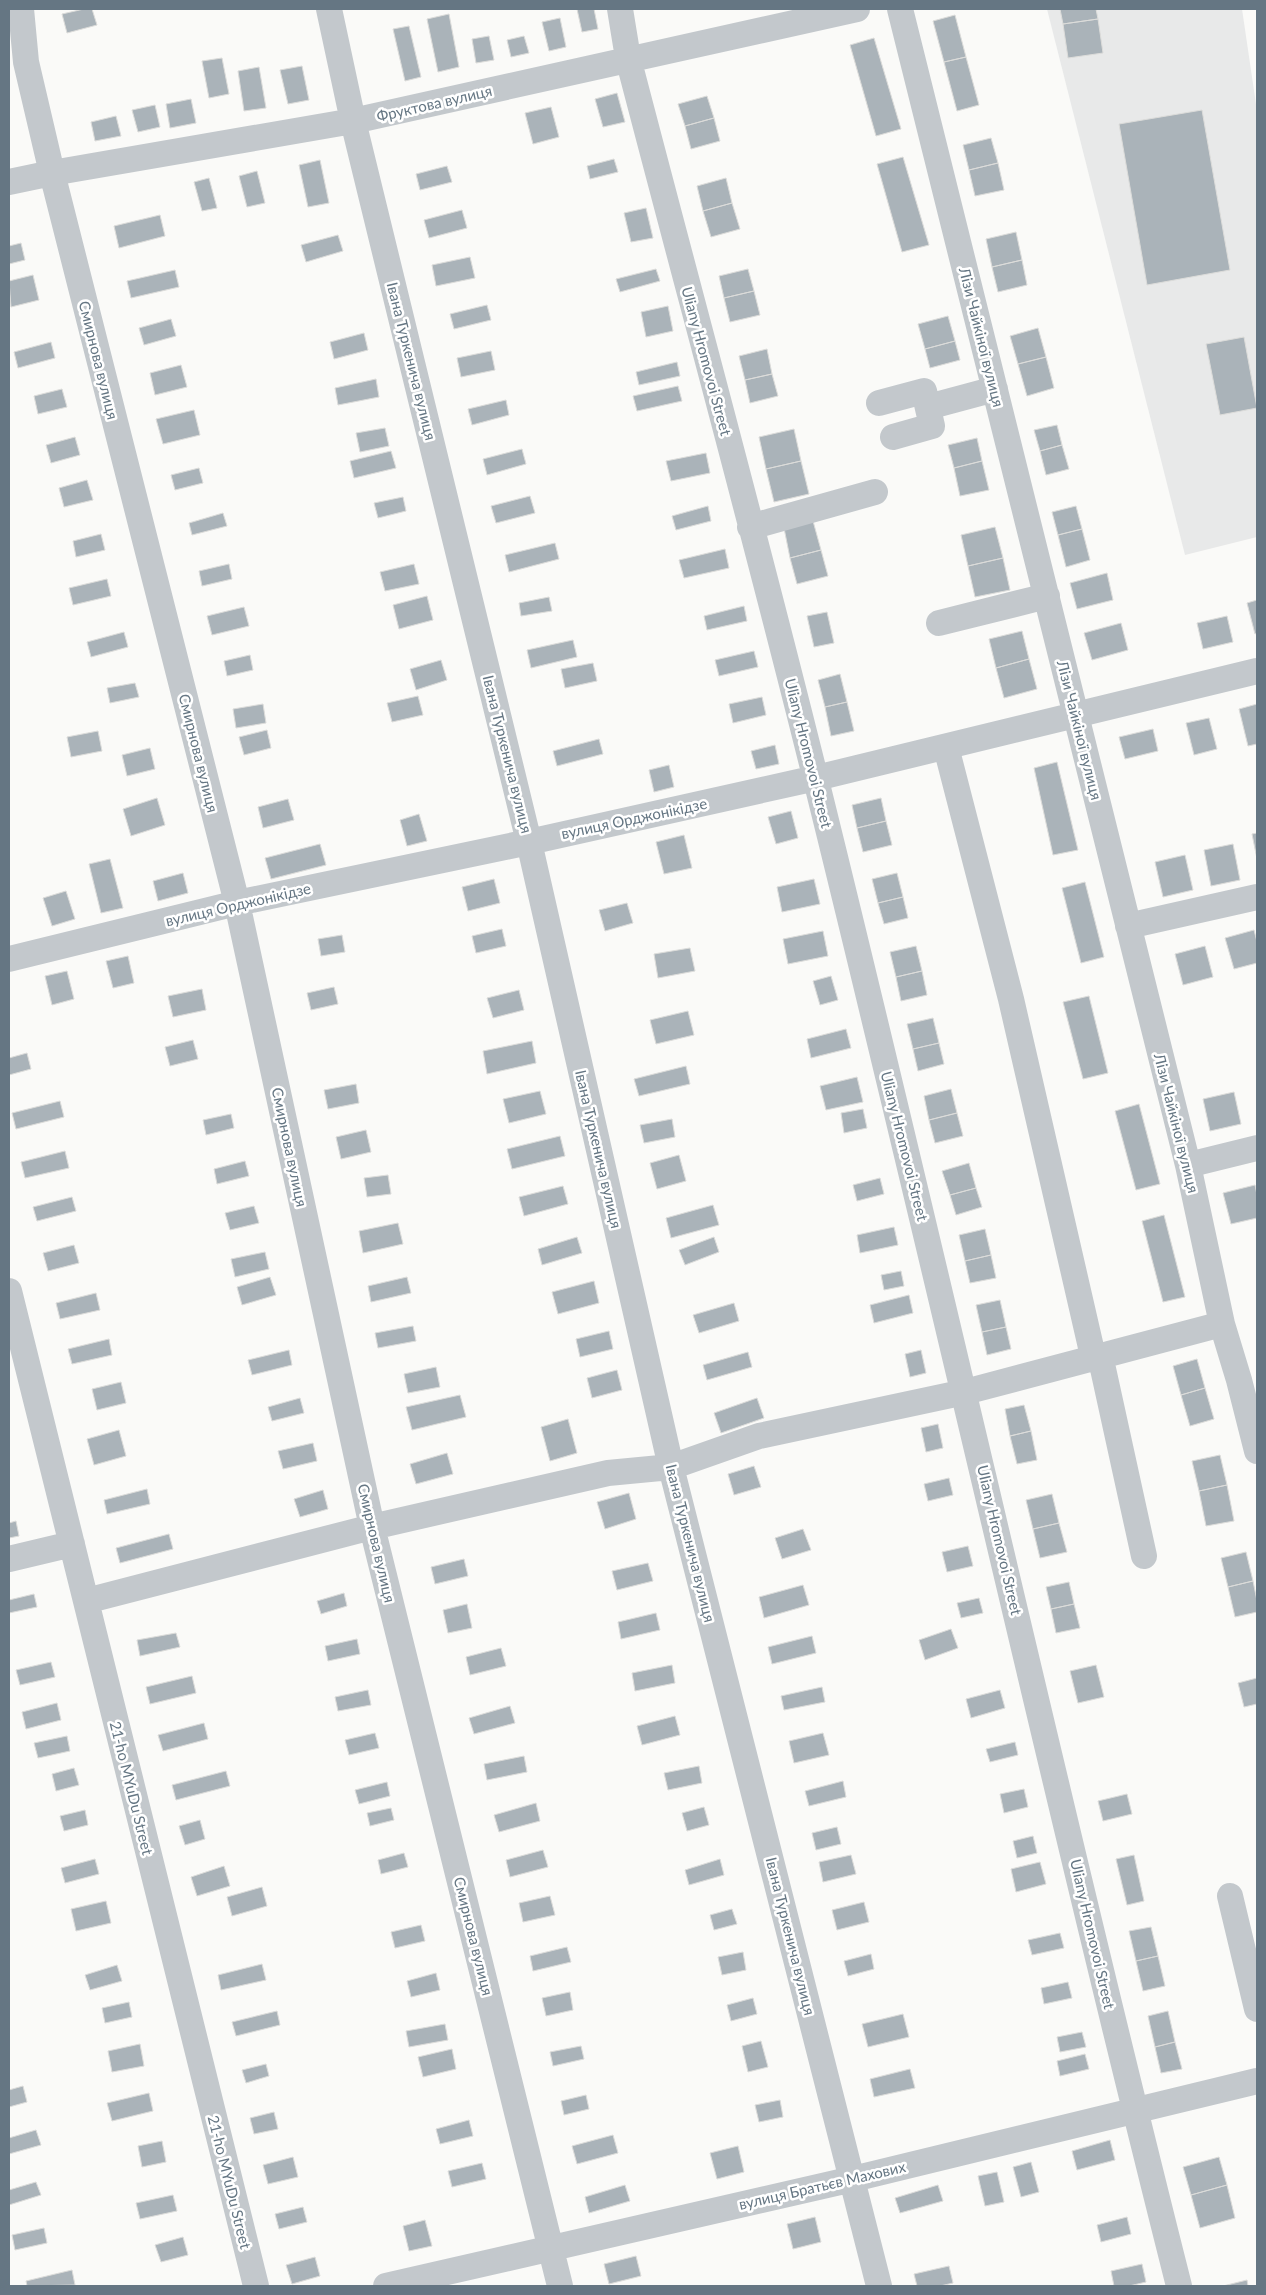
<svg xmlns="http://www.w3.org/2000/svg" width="1266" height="2295" viewBox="0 0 1266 2295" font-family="Lato,sans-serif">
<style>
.built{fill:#e8e9e9}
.building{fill:#aab3b9;stroke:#dcdcda}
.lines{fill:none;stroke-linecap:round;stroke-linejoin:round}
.minor{stroke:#c3c8cc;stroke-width:26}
.labels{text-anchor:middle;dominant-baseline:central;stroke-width:5;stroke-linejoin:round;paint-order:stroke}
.street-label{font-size:15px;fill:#657683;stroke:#fff}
</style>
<rect width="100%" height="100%" fill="#fafaf8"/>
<path class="built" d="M1047,9H1242L1257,111V537L1185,555Z"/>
<path class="building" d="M84,9H92L97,25L67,33L62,14Z
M577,9H594L598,29L582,32Z
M1060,9H1096L1098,19L1063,24Z
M449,14L459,67L438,72L427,19Z
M955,15L966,57L944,62L933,21Z
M560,18L566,47L549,51L542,22Z
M1098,19L1103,53L1068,58L1063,24Z
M409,26L421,77L405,81L393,29Z
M489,36L494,60L476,63L472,39Z
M524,36L529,53L511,57L507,40Z
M874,38L901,129L876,136L850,45Z
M966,57L979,105L957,111L944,62Z
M222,58L229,94L209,98L202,61Z
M302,66L309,100L288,104L280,70Z
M259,67L266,108L244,111L238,71Z
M617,93L625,122L603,127L595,99Z
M707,96L714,118L685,126L678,104Z
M191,99L196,123L170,128L166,104Z
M155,105L160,127L138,132L132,110Z
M551,107L559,137L533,144L525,113Z
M1202,110L1230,270L1147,285L1119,124Z
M116,116L121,136L95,141L91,122Z
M714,118L720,141L691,149L685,126Z
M991,138L998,163L969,170L963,145Z
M903,157L929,245L902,252L877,164Z
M614,159L618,172L590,179L587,166Z
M320,160L329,203L308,207L299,165Z
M998,163L1004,190L975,196L969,170Z
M447,166L452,182L420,190L416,174Z
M257,171L265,203L247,207L239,176Z
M209,178L217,208L202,211L194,182Z
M726,178L732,203L703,211L697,186Z
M732,203L740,229L711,237L703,211Z
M646,208L653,238L631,242L624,213Z
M462,210L467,228L429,238L424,220Z
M160,215L165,236L119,248L114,226Z
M1016,232L1022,260L992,267L986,239Z
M338,235L343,251L306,262L301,245Z
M21,243L25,260L9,264V246Z
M470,257L475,278L436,286L432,265Z
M1022,260L1027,285L998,292L992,267Z
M656,269L660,281L620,292L616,279Z
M748,269L754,291L724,298L719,276Z
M175,270L179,287L131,298L127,281Z
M33,275L39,300L11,307L9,281Z
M754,291L760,315L730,322L724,298Z
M487,305L491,320L454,329L450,314Z
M668,306L673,331L646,337L641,312Z
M948,316L955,341L925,349L918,324Z
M171,319L176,336L144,345L139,328Z
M1038,328L1046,357L1018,364L1010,336Z
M364,333L368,350L334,359L330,342Z
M1244,337L1257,408L1220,415L1206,344Z
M955,341L960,360L930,368L925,349Z
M51,342L55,358L18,368L14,352Z
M767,349L772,374L745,380L739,356Z
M491,351L495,370L461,377L457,358Z
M1046,357L1054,388L1027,396L1018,364Z
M677,362L680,376L639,385L636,372Z
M181,365L187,387L155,395L150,373Z
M772,374L778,396L750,403L745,380Z
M376,379L379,397L338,405L335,388Z
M678,386L682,401L637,411L633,396Z
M62,389L67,407L38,414L34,396Z
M506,400L509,415L472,425L468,409Z
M194,410L200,435L163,444L156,419Z
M1057,425L1062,445L1040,451L1034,430Z
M385,428L389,446L360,452L356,433Z
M794,429L801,461L766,469L759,437Z
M75,437L80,455L51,463L46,445Z
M977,438L982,461L954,468L948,445Z
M1062,445L1069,469L1046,475L1040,451Z
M522,449L526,464L487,475L483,459Z
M391,451L396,468L354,478L350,461Z
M706,453L710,473L671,481L666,461Z
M801,461L809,494L774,502L766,469Z
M982,461L989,490L960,496L954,468Z
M199,468L203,483L175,490L171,475Z
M87,480L93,500L64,507L59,488Z
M530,496L535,513L496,523L491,506Z
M403,497L406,511L378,518L374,503Z
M708,506L711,521L676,530L672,516Z
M1076,506L1082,529L1058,535L1052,512Z
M223,513L227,526L192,535L189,523Z
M813,521L821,550L790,558L784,528Z
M995,527L1003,558L968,566L961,535Z
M1082,529L1090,560L1066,567L1058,535Z
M101,534L105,550L76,557L73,541Z
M555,543L559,559L509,572L505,555Z
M725,549L729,568L684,578L679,560Z
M821,550L828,576L797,584L790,558Z
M1003,558L1010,590L975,597L968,566Z
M229,564L232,579L202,586L199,571Z
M414,564L419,584L385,591L380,572Z
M1107,573L1113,600L1077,609L1070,583Z
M107,579L111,596L73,605L69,588Z
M427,596L433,620L399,629L393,605Z
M549,597L552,611L521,616L519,603Z
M1257,600V633L1255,634L1247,603Z
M744,606L747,621L707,630L704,616Z
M244,607L249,626L212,635L207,616Z
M827,612L834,643L814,647L807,616Z
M1227,616L1233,642L1203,649L1197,623Z
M1121,623L1128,650L1092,660L1084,633Z
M1022,631L1029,659L996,668L989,639Z
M124,632L128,647L91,657L87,642Z
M573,640L577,657L531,668L527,650Z
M754,651L758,667L719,676L715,660Z
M250,655L253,670L227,676L224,661Z
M1029,659L1037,689L1004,698L996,668Z
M441,660L447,680L416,690L410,669Z
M593,663L597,681L565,688L561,669Z
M840,674L847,702L825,707L818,680Z
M135,683L139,697L110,703L107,688Z
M418,696L423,715L392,722L387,703Z
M762,697L766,715L733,723L729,704Z
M847,702L854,731L831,736L825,707Z
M263,704L266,723L236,728L233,709Z
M1257,704V744L1248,746L1239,709Z
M1209,718L1217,749L1194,755L1186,723Z
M1153,729L1158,751L1125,759L1119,737Z
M267,730L271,748L244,755L239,737Z
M98,731L102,751L71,757L67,737Z
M599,739L603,754L557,766L553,751Z
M775,745L779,764L756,769L751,751Z
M150,748L155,769L127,776L122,755Z
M1057,762L1078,850L1053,855L1034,768Z
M669,765L674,787L654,792L649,770Z
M157,798L165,825L131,836L123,809Z
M881,798L886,821L857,828L852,805Z
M288,799L294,820L263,828L258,807Z
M791,811L798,838L776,844L768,817Z
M419,814L427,841L407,846L400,820Z
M886,821L892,845L863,852L857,828Z
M1257,833V859L1252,834Z
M684,835L692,868L664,874L656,842Z
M320,844L326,865L271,879L265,858Z
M1233,844L1240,880L1211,886L1204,850Z
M1185,855L1193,890L1163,897L1155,862Z
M110,859L123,908L101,913L89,864Z
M183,873L188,893L158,901L153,881Z
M897,873L903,897L878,903L872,879Z
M494,879L500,903L468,911L462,887Z
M814,879L820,904L782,912L777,887Z
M1085,882L1104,957L1081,963L1062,888Z
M66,891L75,919L52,926L43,898Z
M903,897L908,918L884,924L878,903Z
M627,903L633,923L605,931L599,910Z
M502,929L506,946L476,953L472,936Z
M1254,930L1257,942V963L1234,969L1225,938Z
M823,931L828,956L788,964L783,939Z
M342,935L345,952L321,956L318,939Z
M916,946L922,971L896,977L890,952Z
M1205,946L1213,977L1183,985L1175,954Z
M690,948L695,971L658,978L654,954Z
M128,956L134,983L113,988L106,961Z
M67,971L74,999L52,1005L45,976Z
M922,971L927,995L901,1001L896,977Z
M831,976L838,1000L820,1005L813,981Z
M334,987L338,1004L311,1010L307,993Z
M202,989L206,1010L173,1017L168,996Z
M519,990L524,1010L493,1018L487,998Z
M1089,996L1108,1073L1083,1079L1063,1002Z
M688,1011L694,1035L656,1044L650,1020Z
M933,1018L939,1043L913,1049L907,1024Z
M846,1029L851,1048L811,1058L807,1039Z
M193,1040L198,1059L170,1066L165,1047Z
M532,1041L536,1063L487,1074L483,1051Z
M939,1043L944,1064L918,1071L913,1049Z
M27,1053L31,1069L9,1075V1058Z
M686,1066L690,1084L639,1096L634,1079Z
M857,1077L863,1102L826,1110L820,1086Z
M356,1084L359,1103L328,1109L324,1090Z
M951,1089L957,1113L929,1120L924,1096Z
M540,1091L546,1114L509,1123L503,1099Z
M1234,1092L1241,1124L1210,1131L1203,1099Z
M60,1101L64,1117L16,1129L12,1113Z
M1139,1104L1160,1184L1136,1190L1115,1111Z
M863,1109L867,1128L844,1133L841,1113Z
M957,1113L963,1136L935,1143L929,1120Z
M231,1114L234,1128L206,1135L203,1120Z
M672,1119L675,1137L644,1143L640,1125Z
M366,1130L371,1152L341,1159L336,1137Z
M560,1136L565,1156L512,1169L507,1149Z
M65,1151L69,1168L25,1178L21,1162Z
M679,1155L686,1181L657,1189L650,1163Z
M245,1161L249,1176L217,1184L214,1169Z
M969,1163L976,1188L950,1195L942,1171Z
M388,1175L391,1194L367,1197L364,1178Z
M880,1178L884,1194L857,1201L853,1185Z
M1255,1185L1257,1195V1218L1231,1224L1223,1193Z
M563,1186L568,1204L524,1216L519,1197Z
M976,1188L982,1207L956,1215L950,1195Z
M72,1197L76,1211L37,1221L33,1207Z
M713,1205L719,1225L671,1238L666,1218Z
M254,1206L259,1223L230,1230L225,1213Z
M1164,1215L1185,1297L1163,1302L1142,1221Z
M398,1223L403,1244L363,1253L359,1231Z
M894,1227L898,1245L860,1253L857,1235Z
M985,1229L991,1255L965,1261L959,1235Z
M577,1237L582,1253L542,1265L538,1249Z
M714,1237L719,1252L685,1265L679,1250Z
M74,1245L79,1263L48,1271L43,1253Z
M265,1252L269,1269L235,1277L231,1259Z
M991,1255L996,1278L970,1283L965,1261Z
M901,1271L904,1286L884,1290L881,1275Z
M270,1277L276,1295L242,1305L237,1287Z
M407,1277L411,1293L371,1302L368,1286Z
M594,1281L599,1303L558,1314L552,1292Z
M96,1293L100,1310L60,1319L56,1303Z
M909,1295L913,1313L874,1323L870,1305Z
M1000,1300L1006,1327L982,1332L976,1305Z
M734,1303L739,1321L699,1333L693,1315Z
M413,1326L416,1341L378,1348L375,1333Z
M1006,1327L1011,1349L987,1355L982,1332Z
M609,1331L613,1349L580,1357L576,1339Z
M109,1339L112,1355L72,1364L68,1349Z
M289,1350L292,1365L252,1375L248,1360Z
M921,1350L926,1373L910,1377L905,1354Z
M748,1352L752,1367L707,1380L703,1365Z
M1197,1359L1205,1388L1181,1395L1173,1366Z
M436,1367L440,1387L408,1393L404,1374Z
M617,1370L622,1390L592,1398L587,1378Z
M121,1382L126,1403L97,1410L92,1389Z
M1205,1388L1214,1419L1190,1426L1181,1395Z
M460,1395L466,1417L412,1430L406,1407Z
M300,1398L304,1413L272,1421L268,1407Z
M757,1398L764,1418L721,1433L714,1413Z
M1024,1405L1031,1431L1010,1436L1005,1409Z
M568,1419L577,1453L550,1461L541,1427Z
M938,1424L943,1448L926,1452L921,1428Z
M119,1430L126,1456L94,1465L87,1439Z
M1031,1431L1037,1460L1017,1464L1010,1436Z
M313,1443L317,1461L283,1469L278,1451Z
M447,1453L453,1474L416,1484L410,1464Z
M1220,1455L1227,1485L1199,1491L1192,1461Z
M754,1466L761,1487L734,1495L728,1474Z
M949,1478L953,1495L928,1501L924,1484Z
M1227,1485L1234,1521L1206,1526L1199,1491Z
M147,1489L150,1504L107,1514L104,1500Z
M323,1490L328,1509L300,1517L294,1499Z
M629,1493L636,1519L605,1529L597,1502Z
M1052,1494L1059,1523L1033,1529L1026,1500Z
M16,1521L19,1536L9,1538V1523Z
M1059,1523L1067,1552L1040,1558L1033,1529Z
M803,1529L811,1550L782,1559L775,1538Z
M169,1534L173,1549L120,1563L116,1548Z
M968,1546L973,1566L947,1572L942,1552Z
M1246,1552L1253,1581L1228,1587L1221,1558Z
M464,1559L468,1576L435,1584L431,1567Z
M648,1563L653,1581L617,1590L612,1571Z
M1253,1581L1257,1601V1612L1235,1617L1228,1587Z
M1069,1582L1074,1604L1051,1609L1046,1587Z
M803,1585L809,1605L764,1618L759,1597Z
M344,1593L347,1606L321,1614L317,1601Z
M34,1594L37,1607L9,1613V1600Z
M979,1598L983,1613L961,1618L957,1603Z
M467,1604L472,1628L448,1633L443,1610Z
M1074,1604L1080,1628L1056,1633L1051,1609Z
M656,1613L660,1630L621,1639L618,1622Z
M951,1629L958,1648L925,1660L919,1640Z
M176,1633L180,1647L140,1656L137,1640Z
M812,1636L816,1653L772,1664L768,1647Z
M357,1639L360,1654L328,1661L325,1646Z
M501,1648L506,1666L470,1675L466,1657Z
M51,1662L55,1677L20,1685L16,1670Z
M672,1665L675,1683L635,1691L632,1673Z
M1096,1665L1104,1697L1078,1703L1070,1671Z
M192,1676L196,1693L150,1704L146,1687Z
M1257,1678V1704L1244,1707L1238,1683Z
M822,1687L825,1702L784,1710L781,1696Z
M368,1690L371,1705L338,1711L335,1697Z
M1000,1690L1005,1708L971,1718L966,1699Z
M57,1703L61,1720L26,1729L22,1712Z
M510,1706L515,1723L474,1734L469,1718Z
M675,1716L680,1735L642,1745L637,1726Z
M204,1723L208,1739L163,1751L158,1735Z
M375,1733L379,1748L349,1755L345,1740Z
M823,1733L829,1755L794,1763L789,1741Z
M67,1736L70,1751L38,1758L34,1743Z
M1015,1742L1018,1755L990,1762L986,1749Z
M524,1756L527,1772L487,1780L484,1764Z
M699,1766L702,1783L668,1790L664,1773Z
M74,1768L79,1785L56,1791L52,1774Z
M226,1771L230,1786L176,1800L172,1785Z
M843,1781L846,1797L809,1806L805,1791Z
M387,1782L390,1796L359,1804L355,1790Z
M1024,1789L1028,1807L1004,1813L1000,1794Z
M1127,1794L1132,1814L1103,1821L1098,1801Z
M536,1803L540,1821L499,1832L494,1815Z
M704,1807L709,1825L687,1831L682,1813Z
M391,1808L394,1820L370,1826L367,1813Z
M85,1810L88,1825L64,1831L60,1816Z
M200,1820L205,1839L185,1845L179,1826Z
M837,1827L841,1844L816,1850L812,1833Z
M1033,1836L1037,1853L1017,1858L1013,1841Z
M543,1850L548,1867L510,1877L506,1860Z
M404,1853L408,1867L381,1874L378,1860Z
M851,1855L856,1874L823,1882L819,1862Z
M1134,1855L1144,1901L1127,1905L1116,1859Z
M95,1859L99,1874L65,1883L61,1868Z
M720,1859L724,1875L689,1885L685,1870Z
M1040,1862L1046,1884L1016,1892L1011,1869Z
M224,1866L230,1886L197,1896L191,1877Z
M262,1887L267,1906L232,1916L227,1897Z
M550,1896L555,1915L523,1922L519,1903Z
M106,1901L111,1923L76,1931L71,1909Z
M864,1902L869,1922L837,1930L832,1910Z
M732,1909L737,1924L714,1930L710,1915Z
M421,1925L425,1941L395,1948L391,1932Z
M1151,1927L1158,1956L1136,1961L1129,1931Z
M1060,1933L1064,1948L1032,1955L1028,1940Z
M567,1947L571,1962L533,1971L530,1956Z
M743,1952L746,1970L722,1975L718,1957Z
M871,1954L874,1969L848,1976L844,1961Z
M1158,1956L1165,1986L1143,1991L1136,1961Z
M262,1964L266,1980L221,1990L218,1975Z
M117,1965L122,1981L90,1990L85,1975Z
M436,1973L440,1990L411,1997L407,1981Z
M1068,1982L1072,1998L1044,2004L1041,1988Z
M570,1992L573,2010L546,2016L542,1998Z
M753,1998L757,2014L731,2021L727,2005Z
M129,2002L132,2017L105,2023L102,2008Z
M277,2011L280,2025L236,2036L232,2022Z
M1168,2011L1175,2042L1155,2047L1148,2016Z
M903,2014L909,2037L868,2047L862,2024Z
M445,2024L448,2040L409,2047L406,2031Z
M1082,2032L1086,2047L1060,2052L1057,2037Z
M761,2041L768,2067L748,2072L742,2046Z
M1175,2042L1182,2069L1161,2073L1155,2047Z
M140,2044L144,2066L112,2072L108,2051Z
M581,2046L584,2059L553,2066L550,2052Z
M452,2049L456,2069L423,2077L418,2057Z
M1085,2054L1089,2069L1060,2076L1057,2061Z
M266,2064L269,2076L246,2083L242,2070Z
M910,2069L915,2088L874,2097L870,2079Z
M23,2086L27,2102L9,2107V2090Z
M149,2093L153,2111L112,2121L107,2103Z
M586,2095L589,2109L564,2115L561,2101Z
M780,2100L783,2117L759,2122L755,2105Z
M274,2112L278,2129L254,2134L250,2118Z
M469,2120L473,2136L440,2144L436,2129Z
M36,2130L41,2145L9,2154V2138Z
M613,2135L618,2153L577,2164L572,2146Z
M1110,2140L1115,2160L1077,2170L1072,2151Z
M162,2141L166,2162L142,2167L138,2146Z
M738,2146L744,2172L717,2179L710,2153Z
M293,2157L298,2177L268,2184L263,2165Z
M1219,2157L1227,2185L1191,2195L1183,2167Z
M1031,2162L1039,2192L1021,2197L1013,2167Z
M482,2163L486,2179L452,2187L448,2171Z
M997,2172L1004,2202L985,2206L978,2176Z
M36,2182L41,2195L9,2205V2190Z
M625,2185L630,2201L589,2213L585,2197Z
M938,2185L943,2201L900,2213L895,2198Z
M1227,2185L1235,2218L1200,2228L1191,2195Z
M173,2195L177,2211L140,2219L136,2203Z
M303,2207L307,2222L279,2229L275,2214Z
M815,2217L821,2242L793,2249L787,2224Z
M1127,2217L1131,2234L1101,2242L1097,2225Z
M425,2220L432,2246L409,2251L403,2226Z
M44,2228L47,2243L15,2250L12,2235Z
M183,2237L188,2255L161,2262L155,2245Z
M636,2256L641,2276L609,2284L604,2264Z
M315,2257L320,2276L292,2284L286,2265Z
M1142,2264L1146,2282L1129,2286H1114L1111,2271Z
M949,2266L953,2283L940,2286H917L914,2274Z
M72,2270L75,2285L27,2286L26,2281Z
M1247,2280L1248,2286H1223Z"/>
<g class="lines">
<path class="minor" d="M21,9L26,62L52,173L237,903L372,1527L560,2286
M329,9L353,121L529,842L671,1467L879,2286
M620,9L628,58C691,300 757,541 817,784C941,1284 1053,1787 1179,2286
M900,9L1188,1165L1222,1324L1239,1380L1257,1451
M9,182L52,173L353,121L857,9
M879,403L924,391L932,426L893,437
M928,407L995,389
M750,527L875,492
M939,623L1047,596
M946,747L1011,999L1093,1356
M1128,926L1257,897
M9,959L237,903L529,842L816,778L1257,671
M1188,1165L1257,1148
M9,1291L256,2286
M1100,1355L1144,1556
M9,1559L72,1544
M86,1601L372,1527L608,1473L671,1467L759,1436L965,1392L1222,1324
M1230,1896L1257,2009
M386,2286L853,2179L1257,2081"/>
</g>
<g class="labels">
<g class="street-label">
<text transform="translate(434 103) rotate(-13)">Фруктова вулиця</text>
<text transform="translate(982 337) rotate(76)">Лізи Чайкіної вулиця</text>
<text transform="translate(99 360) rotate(76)">Смирнова вулиця</text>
<text transform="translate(412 361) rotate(76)">Івана Туркенича вулиця</text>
<text transform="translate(707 361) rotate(75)">Uliany Hromovoi Street</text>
<text transform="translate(1080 730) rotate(76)">Лізи Чайкіної вулиця</text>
<text transform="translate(199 753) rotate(76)">Смирнова вулиця</text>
<text transform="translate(809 753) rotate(76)">Uliany Hromovoi Street</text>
<text transform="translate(508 754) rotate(76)">Івана Туркенича вулиця</text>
<text transform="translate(634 818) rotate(-12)">вулиця Орджонікідзе</text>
<text transform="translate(238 904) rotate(-13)">вулиця Орджонікідзе</text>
<text transform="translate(1177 1123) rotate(76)">Лізи Чайкіної вулиця</text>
<text transform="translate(905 1146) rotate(76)">Uliany Hromovoi Street</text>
<text transform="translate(290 1147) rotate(78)">Смирнова вулиця</text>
<text transform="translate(599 1149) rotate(77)">Івана Туркенича вулиця</text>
<text transform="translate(1000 1540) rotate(77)">Uliany Hromovoi Street</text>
<text transform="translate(377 1543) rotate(77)">Смирнова вулиця</text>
<text transform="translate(691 1543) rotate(76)">Івана Туркенича вулиця</text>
<text transform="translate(132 1788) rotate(76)">21-ho MYuDu Street</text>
<text transform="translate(1093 1934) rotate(77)">Uliany Hromovoi Street</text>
<text transform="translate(474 1936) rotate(76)">Смирнова вулиця</text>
<text transform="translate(791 1936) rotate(76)">Івана Туркенича вулиця</text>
<text transform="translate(230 2182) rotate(76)">21-ho MYuDu Street</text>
<text transform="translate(822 2185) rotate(-13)">вулиця Братьєв Махових</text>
</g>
</g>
<rect width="1266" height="2295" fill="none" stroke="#657683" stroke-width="20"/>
</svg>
